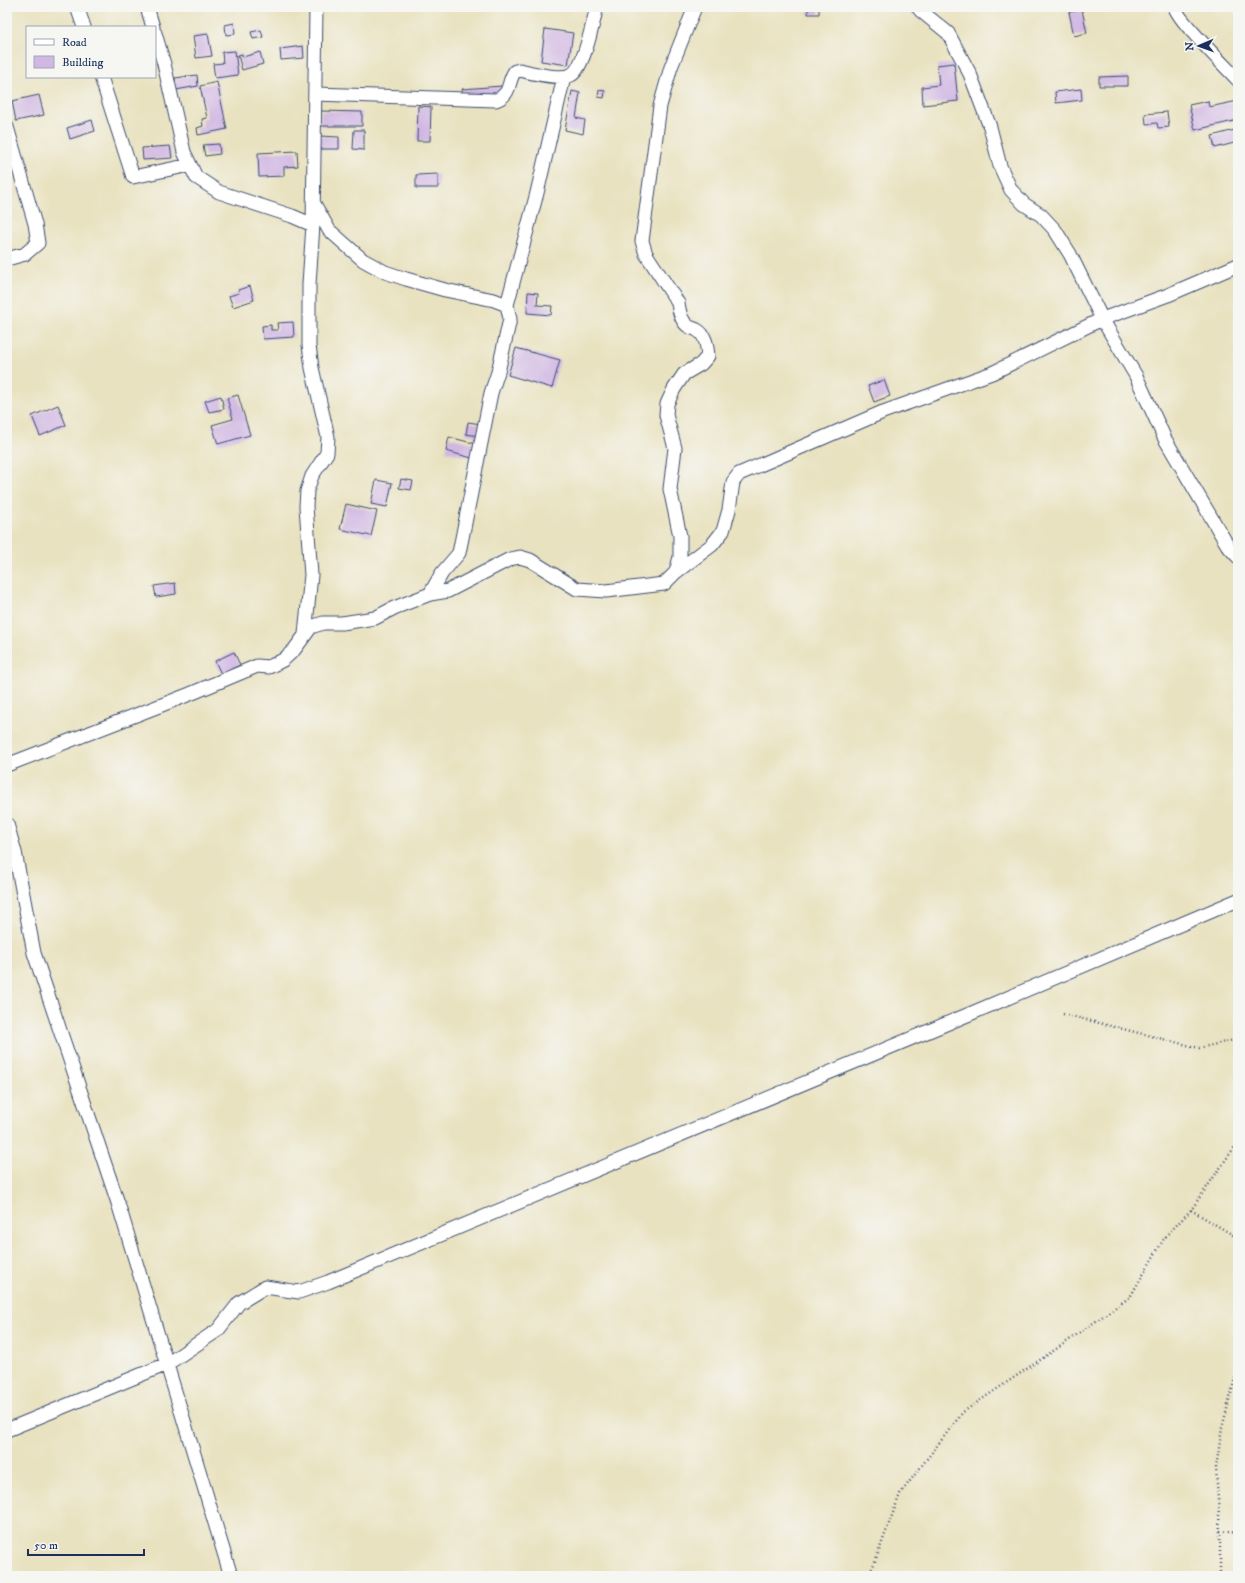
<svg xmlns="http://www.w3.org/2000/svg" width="1245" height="1583" viewBox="0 0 1245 1583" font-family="'IM FELL DW Pica',serif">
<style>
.building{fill:#d1b8e3}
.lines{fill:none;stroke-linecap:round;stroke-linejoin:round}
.street-casing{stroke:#3a4a6d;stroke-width:15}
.path{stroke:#3a4a6d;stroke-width:2.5;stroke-dasharray:1 3;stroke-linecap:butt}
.street{stroke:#fff;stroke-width:13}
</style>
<rect width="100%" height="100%" fill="#f6f6f2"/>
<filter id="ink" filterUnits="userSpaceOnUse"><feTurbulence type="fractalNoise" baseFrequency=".025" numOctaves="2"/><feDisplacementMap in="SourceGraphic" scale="8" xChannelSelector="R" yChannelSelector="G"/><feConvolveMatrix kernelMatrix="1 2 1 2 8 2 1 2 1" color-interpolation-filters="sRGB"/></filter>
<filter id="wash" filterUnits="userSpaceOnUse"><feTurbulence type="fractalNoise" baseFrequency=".012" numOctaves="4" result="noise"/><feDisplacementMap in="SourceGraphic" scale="16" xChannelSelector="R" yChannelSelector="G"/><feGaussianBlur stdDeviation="0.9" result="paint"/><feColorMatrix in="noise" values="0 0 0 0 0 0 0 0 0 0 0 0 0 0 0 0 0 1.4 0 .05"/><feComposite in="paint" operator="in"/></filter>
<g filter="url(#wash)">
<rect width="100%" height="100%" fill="#e9e2c0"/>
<g id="blocks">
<path class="building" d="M808,7H819V14H808Z
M1082,10L1087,33L1074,36L1069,12Z
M234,23L235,34L226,35L225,25Z
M545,29L573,33L568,65L541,61Z
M261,30L263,37L253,39L251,32Z
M208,34L212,56L196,58L193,36Z
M303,46L304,58L281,60L280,49Z
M235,51L238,75L215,78L213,64L223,63L222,52Z
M260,52L263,64L242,70L238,55L242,54L243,57Z
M954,63L958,101L923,105L922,87L939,85L937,65Z
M197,75L198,86L176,90L175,78Z
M1128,76V86H1099V77Z
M217,82L227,129L198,135L197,128L203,126L202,119L207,118L200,86Z
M502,86L503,93L463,97L462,89Z
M1081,89L1082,100L1056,103L1055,92Z
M599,90L605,91L604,98L598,97Z
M572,91L580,93L576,118L585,120L583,134L565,130Z
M39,95L44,115L16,121L12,101Z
M1208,101L1209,107L1238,101V120L1195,130L1189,105Z
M418,106L431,107L430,141H417Z
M321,111L362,112V126H320Z
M1167,112L1169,127L1158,128L1157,123L1146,124L1145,114Z
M92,120L95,131L70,139L67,128Z
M1238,129V142L1215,148L1212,136Z
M354,130H364V150L353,149Z
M320,136L339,137V149H320Z
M219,144L220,154L205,156L203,145Z
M170,146L172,158L143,160L142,148Z
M297,151L298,166L284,167V176L259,177L258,153Z
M438,174V188H416V175Z
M250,286L254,300L233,307L229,296L239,293L238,290Z
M528,292L538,293L537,305L552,306L551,315L527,313Z
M293,322L294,337L263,339L262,326L271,325V330H278L277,323Z
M516,348L560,360L552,388L508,375Z
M884,380L890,396L874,402L868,386Z
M238,395L250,435L218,444L212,425L233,419L227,398Z
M221,396L224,409L209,412L205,401Z
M58,405L66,425L40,436L32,416Z
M468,422L481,424L479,436L466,434Z
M449,437L476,444L472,458L446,451Z
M401,479L413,481L411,490L399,488Z
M376,480L392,483L387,507L371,504Z
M346,504L377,511L371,536L340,529Z
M175,583L176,594L156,597L154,586Z
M234,652L240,665L221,674L215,661Z"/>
</g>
</g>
<g filter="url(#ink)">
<use href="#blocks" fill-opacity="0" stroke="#3a4a6d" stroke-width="1"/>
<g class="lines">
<g class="street-casing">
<path id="street" d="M77,7L84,27
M147,7L153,27
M918,7L921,11L948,33L970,74L990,127L1000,166L1011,190L1024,204L1041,215L1055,230L1070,254L1102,319L1136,376L1165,439L1228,546L1238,557
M1175,7C1176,18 1227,68 1238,80
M155,33L164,64L184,152L196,177L219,192L292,216L313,225
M101,77L133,177L190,165
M315,94L496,100C512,94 507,82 515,71L520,70C532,73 560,80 571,75C584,69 593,21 597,7
M7,127L35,224L38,243L25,254L7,259
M313,202L329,230L363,260L385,272L406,279L445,290L494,300L507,305L510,319L498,372L491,393L459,553L442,573L430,594
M507,305L537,193L564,77
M676,572L680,557V536L670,489L675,448L666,415L667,404L674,389L684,374L701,364L708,356C707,346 706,335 697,330C694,328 690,328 688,326C681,321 679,311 678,303L646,254L642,241L660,106L671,67L695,7
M305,634L311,575L306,506L307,491L312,476L327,453L328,437L312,368L309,345V284L313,225L316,7
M7,765L190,694L257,666L269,667L283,660L294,650L311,627L323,623H342L375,618L394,608L430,594L448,591L510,559L520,557L530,560L577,589L606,591L664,584L676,572L712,545L723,531L729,510L733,482L739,474L883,412L992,373L1102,319L1168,295L1238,265
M7,824L15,852L34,953L118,1203L231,1576
M7,1430L167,1364L218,1330L239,1303L265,1287L299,1292L328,1282L972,1013L1238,900"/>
</g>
<path class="path" d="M1063,1014L1199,1048L1238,1039
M1191,1210L1238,1238
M1220,1531L1238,1533
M868,1576L874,1564L900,1494L963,1412L1065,1343L1130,1297L1165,1237L1191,1210L1238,1142
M1220,1576V1531L1216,1468L1222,1428L1238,1367"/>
<use href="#street" class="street"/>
</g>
</g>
<rect width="1245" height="1583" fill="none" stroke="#f6f6f2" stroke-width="24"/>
<rect x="26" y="26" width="130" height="52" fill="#f6f6f2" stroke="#9ea6b7"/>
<rect x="34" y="39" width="20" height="6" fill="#ffffff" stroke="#9ea6b7"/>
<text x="62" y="46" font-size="12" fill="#1b2f5e">Road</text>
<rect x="34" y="56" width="20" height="12" fill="#d1b8e3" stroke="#9ea6b7"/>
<text x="62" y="66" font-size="12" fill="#1b2f5e">Building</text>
<g transform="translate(1199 46) rotate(268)" stroke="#f6f6f2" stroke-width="3" paint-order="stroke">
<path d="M0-3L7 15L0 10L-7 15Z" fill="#1b2f5e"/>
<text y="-6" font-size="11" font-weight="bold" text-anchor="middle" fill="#1b2f5e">N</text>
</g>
<path d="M28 1549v6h116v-6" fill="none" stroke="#1b2f5e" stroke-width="2"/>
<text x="34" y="1549" font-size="12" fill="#1b2f5e" stroke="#f6f6f2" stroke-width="3" paint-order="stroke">50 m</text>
</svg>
